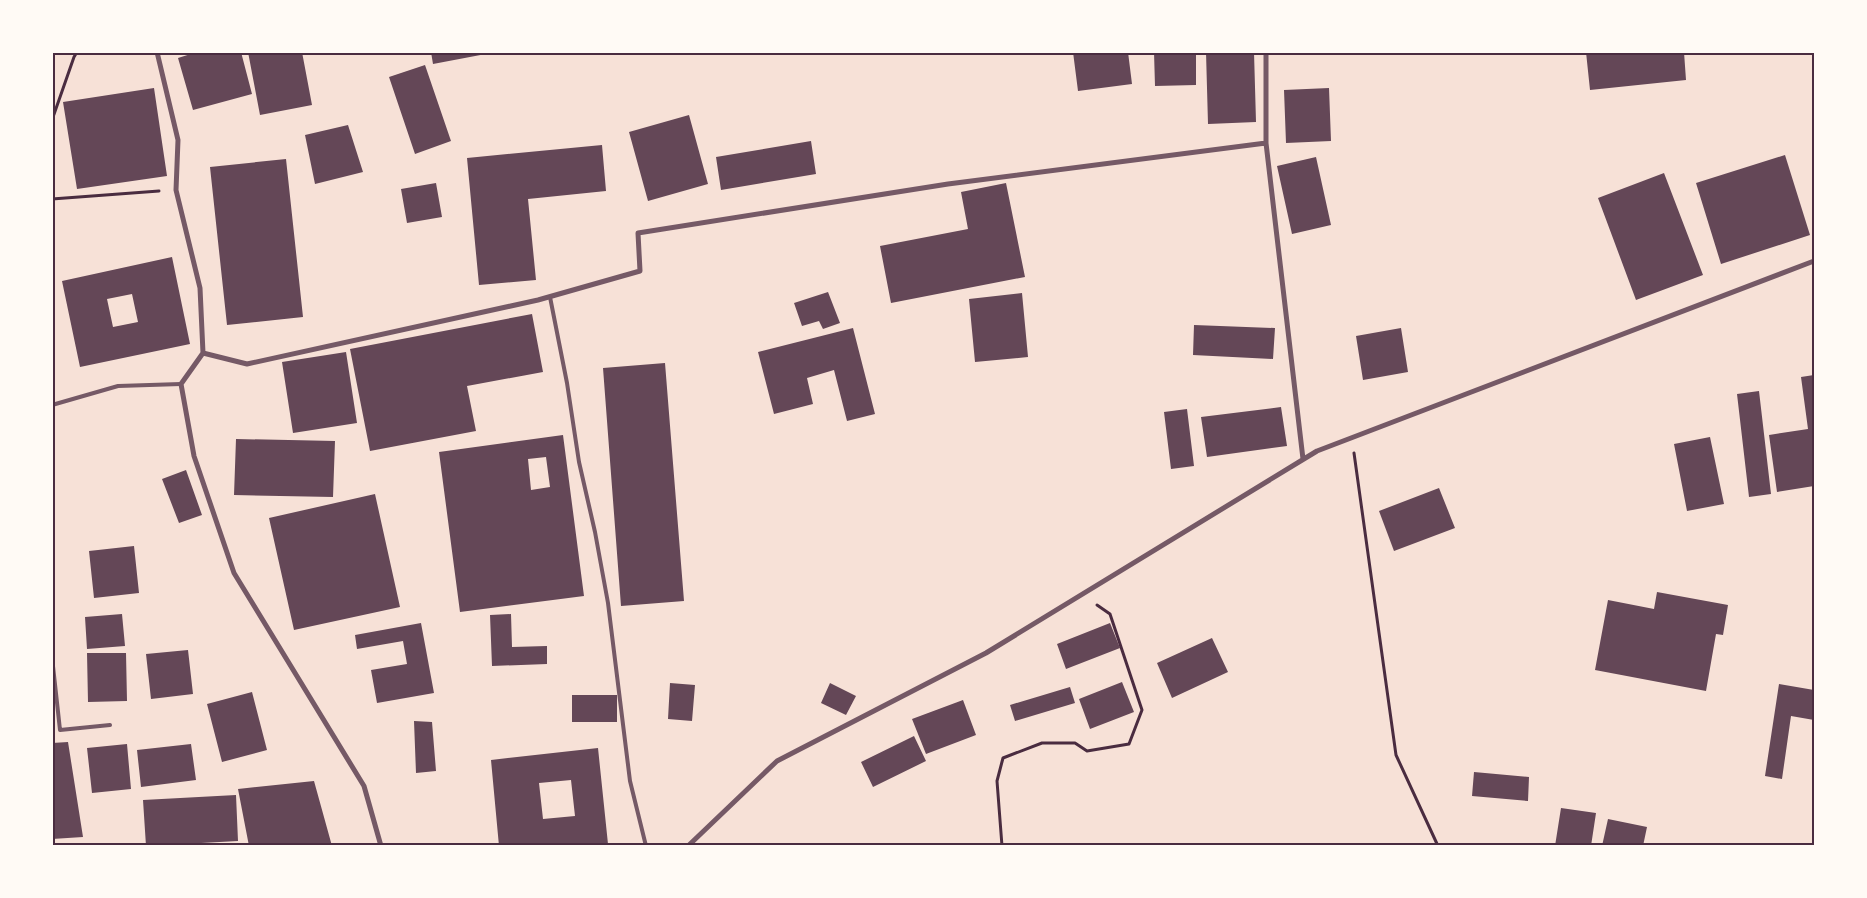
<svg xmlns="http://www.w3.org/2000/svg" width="1867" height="898" viewBox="0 0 1867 898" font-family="Lato,sans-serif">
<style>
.building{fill:#644757;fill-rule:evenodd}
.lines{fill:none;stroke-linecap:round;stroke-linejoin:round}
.path{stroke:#4a2c40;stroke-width:3}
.service{stroke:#755966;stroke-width:4}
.minor{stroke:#755966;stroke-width:5}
.neatline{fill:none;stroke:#4a2c40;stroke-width:2}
</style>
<rect width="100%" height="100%" fill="#f7e1d7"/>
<path class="building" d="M197,52H241L252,94L193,110L178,58Z
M248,52H302L312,105L260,115Z
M431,52H491V53L433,64Z
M1073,52H1128L1132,84L1078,91Z
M1154,52H1196V85L1155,86Z
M1206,52H1254L1256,122L1208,124Z
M1586,52H1684L1686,80L1590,90Z
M425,65L451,141L415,154L389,77Z
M154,88L167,176L77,189L63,102Z
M1329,88L1331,141L1286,143L1284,90Z
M689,115L708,184L648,201L629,132Z
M348,125L363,172L315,184L305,135Z
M811,141L816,174L721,190L716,157Z
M602,145L606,191L528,199L536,280L479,285L467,158Z
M1785,155L1810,235L1721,264L1696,183Z
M1316,157L1331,225L1292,234L1277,166Z
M286,159L303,317L227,325L210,167Z
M1664,173L1703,275L1636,300L1598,198Z
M436,183L442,217L407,223L401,189Z
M1006,183L1025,277L891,303L880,246L968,229L961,192Z
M172,257L190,344L80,367L62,281ZM132,294L138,322L113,327L107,299Z
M828,292L840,323L823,329L819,321L802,326L794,303Z
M1022,293L1028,357L975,362L969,299Z
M532,314L543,372L467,386L476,431L370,451L350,349Z
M1194,325L1275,328L1273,359L1193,355Z
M853,328L875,414L847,421L834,370L807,378L813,404L774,414L758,352Z
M1401,328L1408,372L1363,380L1356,336Z
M346,352L357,423L293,433L282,362Z
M665,363L684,601L621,606L603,368Z
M1814,375V486L1777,492L1769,435L1808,429L1801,377Z
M1759,391L1771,494L1749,497L1737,394Z
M1281,407L1287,446L1207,457L1201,417Z
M1187,409L1194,466L1171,469L1164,412Z
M563,435L584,596L460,612L439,452ZM546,457L550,487L531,490L528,459Z
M1710,437L1724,504L1687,511L1674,444Z
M236,439L335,441L333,497L234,495Z
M186,470L202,515L179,523L162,479Z
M1439,488L1455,528L1394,551L1379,511Z
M375,494L400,607L294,630L269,518Z
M134,546L139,593L94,598L89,551Z
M1657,592L1728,605L1723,635L1716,634L1706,691L1595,670L1608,600L1654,609Z
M122,614L125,646L87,649L85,617Z
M511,614L512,647L547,646V664L492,666L490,615Z
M421,623L434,693L377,703L371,670L407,664L403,641L357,649L355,635Z
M1110,623L1120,648L1066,669L1057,644Z
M1212,638L1228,672L1172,698L1157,663Z
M188,650L193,694L151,699L146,654Z
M87,653H126L127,701L88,702Z
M1122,682L1134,712L1090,729L1079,699Z
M670,683L695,685L692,721L668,719Z
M830,683L856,696L846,715L821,703Z
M1779,684L1814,690V720L1791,716L1782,779L1765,776Z
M1070,687L1075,703L1015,721L1010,705Z
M252,692L267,750L222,762L207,704Z
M572,695H617V722H572Z
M963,700L976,735L926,754L912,719Z
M414,721L432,722L436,771L416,773Z
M914,736L926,761L873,787L861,762Z
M68,742L83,837L52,839V743Z
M127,744L131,789L92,793L87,748Z
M191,744L196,780L141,787L137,750Z
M598,748L608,844L499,846L491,760ZM571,780L575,816L543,819L539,783Z
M1474,772L1529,777L1528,801L1472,796Z
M314,781L332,846H249L238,789Z
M236,795L238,841L146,846L143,800Z
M1561,808L1596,813L1591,846H1555Z
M1608,819L1647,827L1643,846H1602Z"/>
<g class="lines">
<path class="path" d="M52,120L74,57L77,52
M52,199L159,191
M1354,453L1396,755L1438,846
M1002,846L997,781L1003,758L1042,743H1075L1087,751L1129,744L1142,710L1110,614L1097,605"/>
<path class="service" d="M550,297L567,383L579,462L595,532L608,603L630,781L646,846
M52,405L118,386L181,384
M52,657L60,730L110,725"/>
<path class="minor" d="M157,52L178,140L176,190L200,288L203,353L247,364L538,300L640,271L638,233L948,184L1266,143L1303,459
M1266,143V52
M203,353L181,384L194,456L234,573L364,786L381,846
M688,846L777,761L986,653L1317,451L1814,261"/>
</g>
<rect width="1867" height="898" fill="none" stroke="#fffaf5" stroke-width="108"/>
<rect x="54" y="54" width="1759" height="790" class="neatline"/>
</svg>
